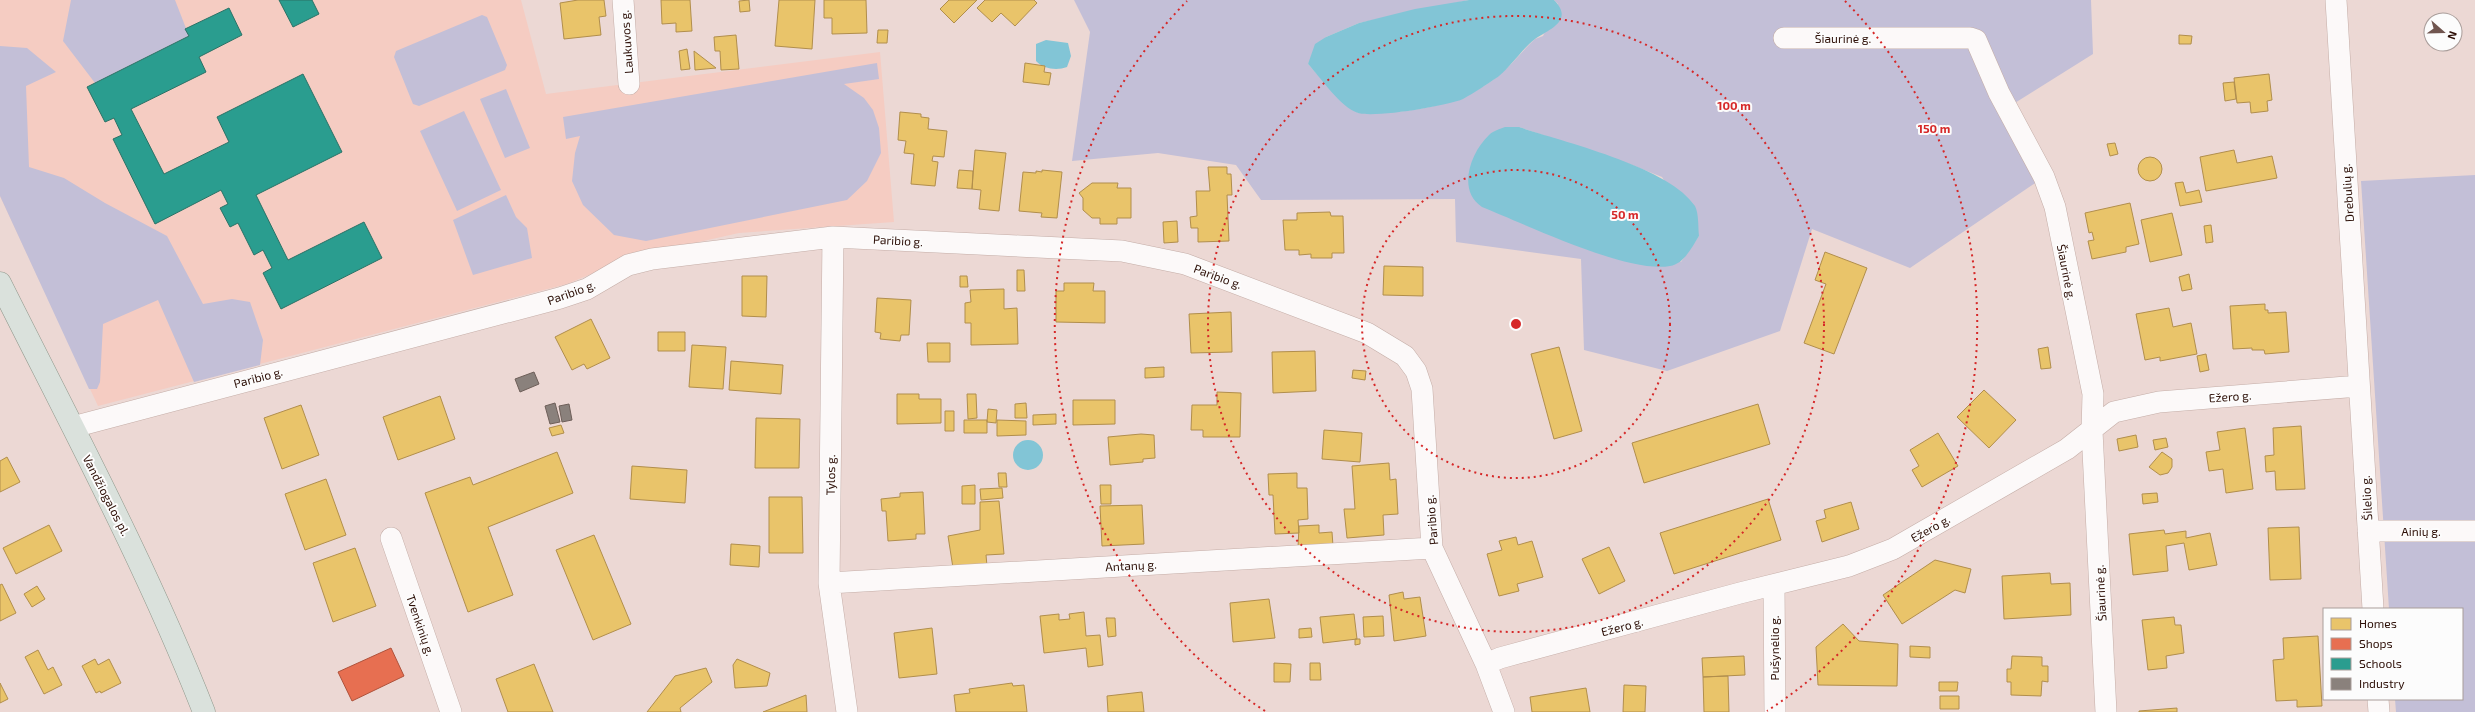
<svg xmlns="http://www.w3.org/2000/svg" width="2475" height="712" viewBox="0 0 2475 712" font-family="'Exo 2',sans-serif">
<style>
.built{fill:#f5ccc2}
.green{fill:#c3bfd7;fill-rule:evenodd}
.water{fill:#82c5d6}
.homes{fill:#e9c46a;stroke:#b18e4c}
.shops{fill:#e76f51;stroke:#af523b}
.schools{fill:#2a9d8f;stroke:#2b7266}
.industry{fill:#8a817c;stroke:#6e5f59}
.lines{fill:none;stroke-linecap:round;stroke-linejoin:round}
.minor-casing{stroke:#c4ada7;stroke-width:22}
.major-casing{stroke:#90988c;stroke-width:23}
.minor{stroke:#fcf9f9;stroke-width:21}
.major{stroke:#dae1dc;stroke-width:22}
.ring{fill:none;stroke:#d62828;stroke-width:2;stroke-dasharray:2 4}
.labels{text-anchor:middle;dominant-baseline:central;stroke-width:4;stroke-linejoin:round;paint-order:stroke}
.street-label{font-size:12px;fill:#2d0f07;stroke:#fcfcfc}
.centre{fill:#d62828;stroke:#fcfcfc;stroke-width:2}
.ring-label{font-size:12px;text-anchor:middle;font-weight:bold;fill:#d62828;stroke:#fcfcfc;stroke-width:4;stroke-linejoin:round;paint-order:stroke}
</style>
<rect width="100%" height="100%" fill="#ecd8d4"/>
<path class="built" d="M0,0H521L546,94L880,52L894,222L739,233L632,257L567,284L98,406L0,196Z"/>
<path class="green" d="M71,0H175L189,36L95,83L63,41Z
M1074,0H1469L1359,23L1326,37L1308,64L1330,89L1358,113C1406,114 1460,107 1498,76C1512,65 1522,51 1535,39L1543,36L1558,4L1554,0H2091L2093,54L2002,111L2044,177L1910,268L1812,229L1780,331L1667,371L1584,350L1581,259L1456,242L1455,199L1261,200L1236,165L1158,153L1072,161L1090,32ZM1519,127L1632,165L1662,177L1699,236L1681,262Z
M482,15L487,17L507,65L505,70L419,106L413,104L394,57L396,51Z
M0,46L27,48L56,72L26,86L29,167L64,178L105,203L167,236L203,304L232,299L250,302L263,340L260,365L194,382L158,300L103,324L100,382L97,389H89L0,196Z
M877,63L879,79L844,84L864,98L873,110L879,128L881,153L867,181L847,200L646,241L614,235L583,205L572,181L575,153L580,136L566,139L563,117Z
M506,89L530,148L505,158L480,99Z
M464,111L501,190L457,211L420,131Z
M2475,175V712H2396L2395,699H2462V609H2389L2361,181Z
M506,195L516,217L527,228L532,258L473,275L453,220Z"/>
<path class="water" d="M1469,0H1554C1575,21 1548,30 1535,39C1523,48 1511,66 1499,76C1494,80 1469,96 1463,99C1447,106 1375,118 1358,113C1340,107 1321,78 1308,64L1315,44L1326,37L1359,23L1415,9Z
M1046,40L1068,43L1071,56L1067,67C1057,71 1043,69 1036,61V44Z
M1505,127H1519C1564,142 1670,167 1695,206C1699,214 1698,227 1699,236C1692,247 1684,264 1670,266C1628,274 1525,224 1482,207C1457,191 1470,153 1489,135C1493,131 1500,129 1505,127Z
M1013 455a15 15 0 1 1 30 0a15 15 0 1 1-30 0Z"/>
<path class="homes" d="M578,0H604L606,16L599,17L601,35L564,39L560,3Z
M661,0H690L692,31L676,32V23L662,24Z
M749,0L750,11L740,12L739,1Z
M779,0H815L812,49L775,46Z
M824,0H866L867,33L832,34V18H824Z
M949,0H977L954,23L940,9Z
M985,0H1034L1037,3L1015,26L1001,13L992,22L977,8Z
M878,30H888L887,43H877Z
M736,35L739,69L721,70L720,51H715L714,37Z
M2179,35L2192,36L2191,44H2179Z
M687,49L690,69L681,70L679,51Z
M694,51L716,68L695,70Z
M1025,63L1045,66L1044,72L1051,73L1049,85L1023,82Z
M2269,74L2272,100L2267,101L2268,111L2251,113L2250,102L2237,103L2234,78Z
M2234,82L2236,99L2225,101L2223,83Z
M900,112L921,114V117L929,118L928,129L947,131L944,157L933,156L932,161L938,162L935,186L911,184L914,154L904,153L906,141L898,140Z
M2115,143L2118,154L2110,156L2107,144Z
M975,150L1006,153L999,211L979,209L981,190L972,189Z
M2234,150L2237,163L2272,156L2277,178L2206,191L2200,157Z
M2138 169a12 12 0 1 1 24 0a12 12 0 1 1-24 0Z
M1208,167H1227V174H1231L1232,195H1227L1229,241L1198,242V228H1191L1190,217L1197,216L1196,191H1210Z
M959,170L973,171L972,189L957,188Z
M1042,170L1062,172L1057,218L1041,217L1042,213L1019,211L1023,172L1036,173V171L1042,172Z
M2183,182L2186,193L2199,190L2202,202L2180,206L2175,183Z
M1092,183H1118L1117,188H1131V218H1117V224H1100V218H1092L1083,210V198L1079,193Z
M2130,203L2139,244L2126,247V252L2092,259L2088,241L2094,240L2092,232L2089,233L2085,213Z
M1330,212L1331,216H1343L1344,253H1332V258H1311V254L1299,255V250H1285L1283,220H1297V213Z
M2172,213L2182,255L2150,262L2141,220Z
M1177,221L1178,242L1164,243L1163,222Z
M2211,225L2213,242L2206,243L2204,226Z
M1825,252L1867,268L1834,354L1804,343L1826,284L1815,280Z
M1384,266L1423,267V296L1383,295Z
M1017,270H1024L1025,291H1017Z
M2189,274L2192,289L2182,291L2179,277Z
M742,276H767L766,317L742,316Z
M960,276H967L968,287H960Z
M1064,283H1094L1093,291H1105V323L1056,322V291H1064Z
M1004,289V309L1017,308L1018,344L971,345V323H965V303L971,302L970,290Z
M877,298L911,300L909,335H901L900,341L880,339L881,333L875,332Z
M2265,304V310H2268V313L2286,312L2289,352L2265,354L2264,350H2252V348L2233,349L2230,306Z
M2169,308L2173,327L2191,323L2197,354L2160,361V357L2145,360L2136,314Z
M1231,312L1232,352L1191,353L1189,314Z
M591,319L610,358L587,369L584,364L572,370L555,337Z
M658,332H685V351H658Z
M927,343H950V362H928Z
M692,345L726,347L723,389L689,387Z
M1559,347L1582,431L1554,439L1531,354Z
M2048,347L2051,368L2041,369L2038,349Z
M1315,351L1316,391L1273,393L1272,352Z
M2206,354L2209,370L2200,372L2197,356Z
M731,361L783,365L781,394L729,390Z
M1164,367V377L1145,378V368Z
M1353,370L1366,371L1365,380L1352,378Z
M1984,390L2016,420L1989,448L1957,417Z
M1217,392L1241,393L1240,437H1203V430H1191L1192,405H1217Z
M897,394H919V399H941V423L897,424Z
M967,394H976L977,418L968,419Z
M440,396L455,439L398,460L383,417Z
M1073,400H1115V424L1073,425Z
M1026,403L1027,418H1015V404Z
M1758,404L1770,444L1644,483L1632,443Z
M301,405L319,455L282,469L264,418Z
M988,409L997,410L996,423L987,422Z
M945,411H954V431H945Z
M1056,414V424L1033,425V415Z
M756,418L800,419L799,468H755Z
M964,420H987V433H964Z
M997,420L1026,421V435L997,436Z
M561,425L564,433L552,436L549,428Z
M2301,426L2305,489L2276,490L2275,471L2266,472L2265,456L2274,455L2273,428Z
M2245,428L2253,489L2226,493L2223,469L2209,471L2206,452L2220,450L2217,432Z
M1324,430L1362,433L1360,462L1322,459Z
M1938,433L1958,466L1922,487L1912,470L1919,466L1910,450Z
M1141,434L1154,435L1155,458L1143,459V462L1110,465L1108,437Z
M2136,435L2138,447L2119,451L2117,439Z
M2166,438L2168,447L2155,450L2153,440Z
M557,452L573,493L488,527L513,595L468,612L425,493L470,477L473,485Z
M2162,452L2172,459V467L2168,473L2160,475L2149,467Z
M7,457L20,482L0,492V461Z
M1389,463L1390,480L1396,479L1398,514L1383,515L1384,535L1347,538L1344,509H1355L1352,466Z
M632,466L687,470L685,503L630,499Z
M998,473H1006L1007,487H999Z
M1297,473V488H1307L1308,519L1298,520L1299,533L1275,534L1273,495H1269L1268,474Z
M326,479L346,535L305,550L285,494Z
M975,485V504H962V486Z
M1100,485H1111V504H1101Z
M1002,488L1003,498L981,500L980,489Z
M923,492L925,534H916V539L888,541L886,511H882L881,499L900,497V493Z
M2157,493L2158,502L2143,504L2142,494Z
M769,497H802L803,553H769Z
M1768,499L1781,540L1674,574L1660,533Z
M999,501L1004,554L986,555L987,566L953,568L948,536L980,530V502Z
M1851,502L1859,529L1822,542L1816,521L1826,518L1824,510Z
M1142,505L1144,544L1102,546L1100,506Z
M49,525L62,551L16,574L3,548Z
M1319,525V533L1332,532L1333,546L1298,548L1299,526Z
M2299,527L2301,579L2270,580L2268,528Z
M2164,530L2165,534L2186,531V538L2210,533L2217,565L2189,570L2184,543L2166,546L2168,571L2133,575L2129,534Z
M594,535L631,624L593,640L556,550Z
M1516,537L1518,545L1532,541L1543,577L1517,584L1519,591L1499,596L1487,554L1502,550L1499,541Z
M731,544L760,546L759,567L730,565Z
M1609,547L1625,581L1599,594L1582,559Z
M355,548L376,606L333,622L313,563Z
M1935,560L1971,569L1965,593L1955,590L1902,624L1883,595Z
M2050,573L2051,584L2070,583L2071,615L2004,619L2002,576Z
M2,584L16,613L0,621V585Z
M37,586L45,599L32,607L24,594Z
M1403,592L1404,599L1420,597L1426,636L1394,641L1389,595Z
M1269,599L1275,638L1233,642L1230,603Z
M1084,612L1086,636L1100,635L1103,665L1088,667L1086,648L1044,653L1040,616L1059,614V620L1070,619L1069,614Z
M1354,614L1357,639L1323,643L1320,617Z
M1383,616L1384,636L1364,637L1363,617Z
M2174,617L2175,625H2181L2184,653L2166,656L2167,668L2148,670L2142,620Z
M1106,618H1115L1116,636L1108,637Z
M1843,624L1859,641L1898,644L1897,686L1818,685L1816,647Z
M932,628L937,674L899,678L894,633Z
M1311,628L1312,637L1299,638V629Z
M2318,636L2322,706L2297,707V700L2276,701L2273,660L2284,659L2283,638Z
M1355,639H1360V644L1355,645Z
M1910,646L1930,647V658L1910,657Z
M38,650L48,670L53,667L62,685L44,694L25,657Z
M1744,656L1745,675L1703,677L1702,658Z
M2012,656L2042,657V666H2048V682L2042,681L2041,696L2011,695V682H2007V669H2011Z
M95,659L98,665L109,659L121,683L101,693L100,691L96,693L82,666Z
M737,659L770,673L767,686L735,688L733,665Z
M1274,663L1291,664L1290,682H1274Z
M1310,663H1320L1321,680H1310Z
M534,664L553,712H508L496,679Z
M706,668L712,682L680,708L681,712H647L675,676Z
M1728,676L1729,712H1704L1703,677Z
M1939,682H1958L1957,691H1939Z
M0,683L8,699L0,703Z
M1012,683L1013,686L1024,685L1027,712H956L954,695L970,693L969,689Z
M1624,685L1646,686L1645,712H1623Z
M1586,688L1590,712H1532L1530,697Z
M1142,692L1144,712H1108L1107,696Z
M806,695L807,712H763Z
M1940,696H1959V709H1940Z
M2177,708V712H2139V711Z"/>
<path class="shops" d="M391,648L404,676L352,701L338,672Z"/>
<path class="schools" d="M279,0H312L319,14L293,27Z
M229,8L242,35L199,57L206,72L131,109L164,174L229,142L217,117L303,74L342,152L256,195L288,260L364,222L382,258L281,309L263,273L272,268L263,250L254,255L238,223L230,227L220,208L228,204L221,190L155,224L113,139L122,135L114,118L105,122L87,87L189,36L185,29Z"/>
<path class="industry" d="M534,372L539,384L520,392L515,379Z
M555,403L560,422L550,424L545,406Z
M569,404L572,420L562,422L559,406Z"/>
<g class="lines">
<g class="minor-casing">
<path id="minor" d="M623,0L629,84
M2336,0L2373,609
M1784,38H1970L1976,40L1999,93L2044,177L2055,207L2093,394L2092,431L2106,712
M833,237L829,583L847,712
M73,427L560,298L587,289L628,265L652,259L833,237L1122,251L1185,264L1367,333L1405,356L1416,371L1422,389L1432,548L1486,664L1504,712
M2368,531H2475
M391,538L451,712
M829,583L1432,548
M1774,585L1775,712
M1486,664L1500,658L1740,593L1849,566L1893,549L2067,449L2114,412L2159,402L2359,386
M2378,699L2379,712"/>
</g>
<g class="major-casing">
<path id="major" d="M0,283C71,425 146,564 204,712"/>
</g>
<use href="#minor" class="minor"/>
<use href="#major" class="major"/>
</g>
<g class="ring">
<circle cx="1516" cy="324" r="154"/>
<circle cx="1516" cy="324" r="308"/>
<path d="M1265 711A461 461 0 0 1 1187 1M1845 1A461 461 0 0 1 1767 711"/>
</g>
<g class="labels">
<g class="street-label">
<text x="1843" y="38">Šiaurinė g.</text>
<text transform="translate(626 42) rotate(-94)">Laukuvos g.</text>
<text transform="translate(2347 193) rotate(-94)">Drebulių g.</text>
<text transform="translate(898 240) rotate(3)">Paribio g.</text>
<text transform="translate(2067 272) rotate(79)">Šiaurinė g.</text>
<text transform="translate(1218 276) rotate(20)">Paribio g.</text>
<text transform="translate(571 292) rotate(-20)">Paribio g.</text>
<text transform="translate(258 377) rotate(-15)">Paribio g.</text>
<text transform="translate(2230 396) rotate(-4)">Ežero g.</text>
<text transform="translate(830 475) rotate(-89)">Tylos g.</text>
<text transform="translate(107 495) rotate(63)">Vandžiogalos pl.</text>
<text transform="translate(2366 498) rotate(-93)">Šilelio g.</text>
<text transform="translate(1431 520) rotate(-95)">Paribio g.</text>
<text transform="translate(1930 528) rotate(-29)">Ežero g.</text>
<text x="2421" y="531">Ainių g.</text>
<text transform="translate(1131 565) rotate(-3)">Antanų g.</text>
<text transform="translate(2100 593) rotate(-93)">Šiaurinė g.</text>
<text transform="translate(421 625) rotate(71)">Tvenkinių g.</text>
<text transform="translate(1622 626) rotate(-15)">Ežero g.</text>
<text transform="translate(1774 648) rotate(-90)">Pušynėlio g.</text>
</g>
</g>
<circle cx="1516" cy="324" r="6" class="centre"/>
<g class="ring-label">
<text x="1734" y="110">100 m</text>
<text x="1934" y="133">150 m</text>
<text x="1625" y="219">50 m</text>
</g>
<rect x="2323" y="608" width="140" height="92" fill="#fcfcfc" stroke="#a99d9a"/>
<rect x="2331" y="618" width="20" height="12" fill="#e9c46a" stroke="#a99d9a"/>
<text x="2359" y="628" font-size="12" fill="#2d0f07">Homes</text>
<rect x="2331" y="638" width="20" height="12" fill="#e76f51" stroke="#a99d9a"/>
<text x="2359" y="648" font-size="12" fill="#2d0f07">Shops</text>
<rect x="2331" y="658" width="20" height="12" fill="#2a9d8f" stroke="#a99d9a"/>
<text x="2359" y="668" font-size="12" fill="#2d0f07">Schools</text>
<rect x="2331" y="678" width="20" height="12" fill="#8a817c" stroke="#a99d9a"/>
<text x="2359" y="688" font-size="12" fill="#2d0f07">Industry</text>
<g transform="translate(2443 32) rotate(110)"><circle r="19" fill="#fcfcfc" stroke="#a99d9a"/>
<path d="M0-3L7 15L0 10L-7 15Z" fill="#70554f"/>
<text y="-6" font-size="11" font-weight="bold" text-anchor="middle" fill="#2d0f07">N</text>
</g>
</svg>
